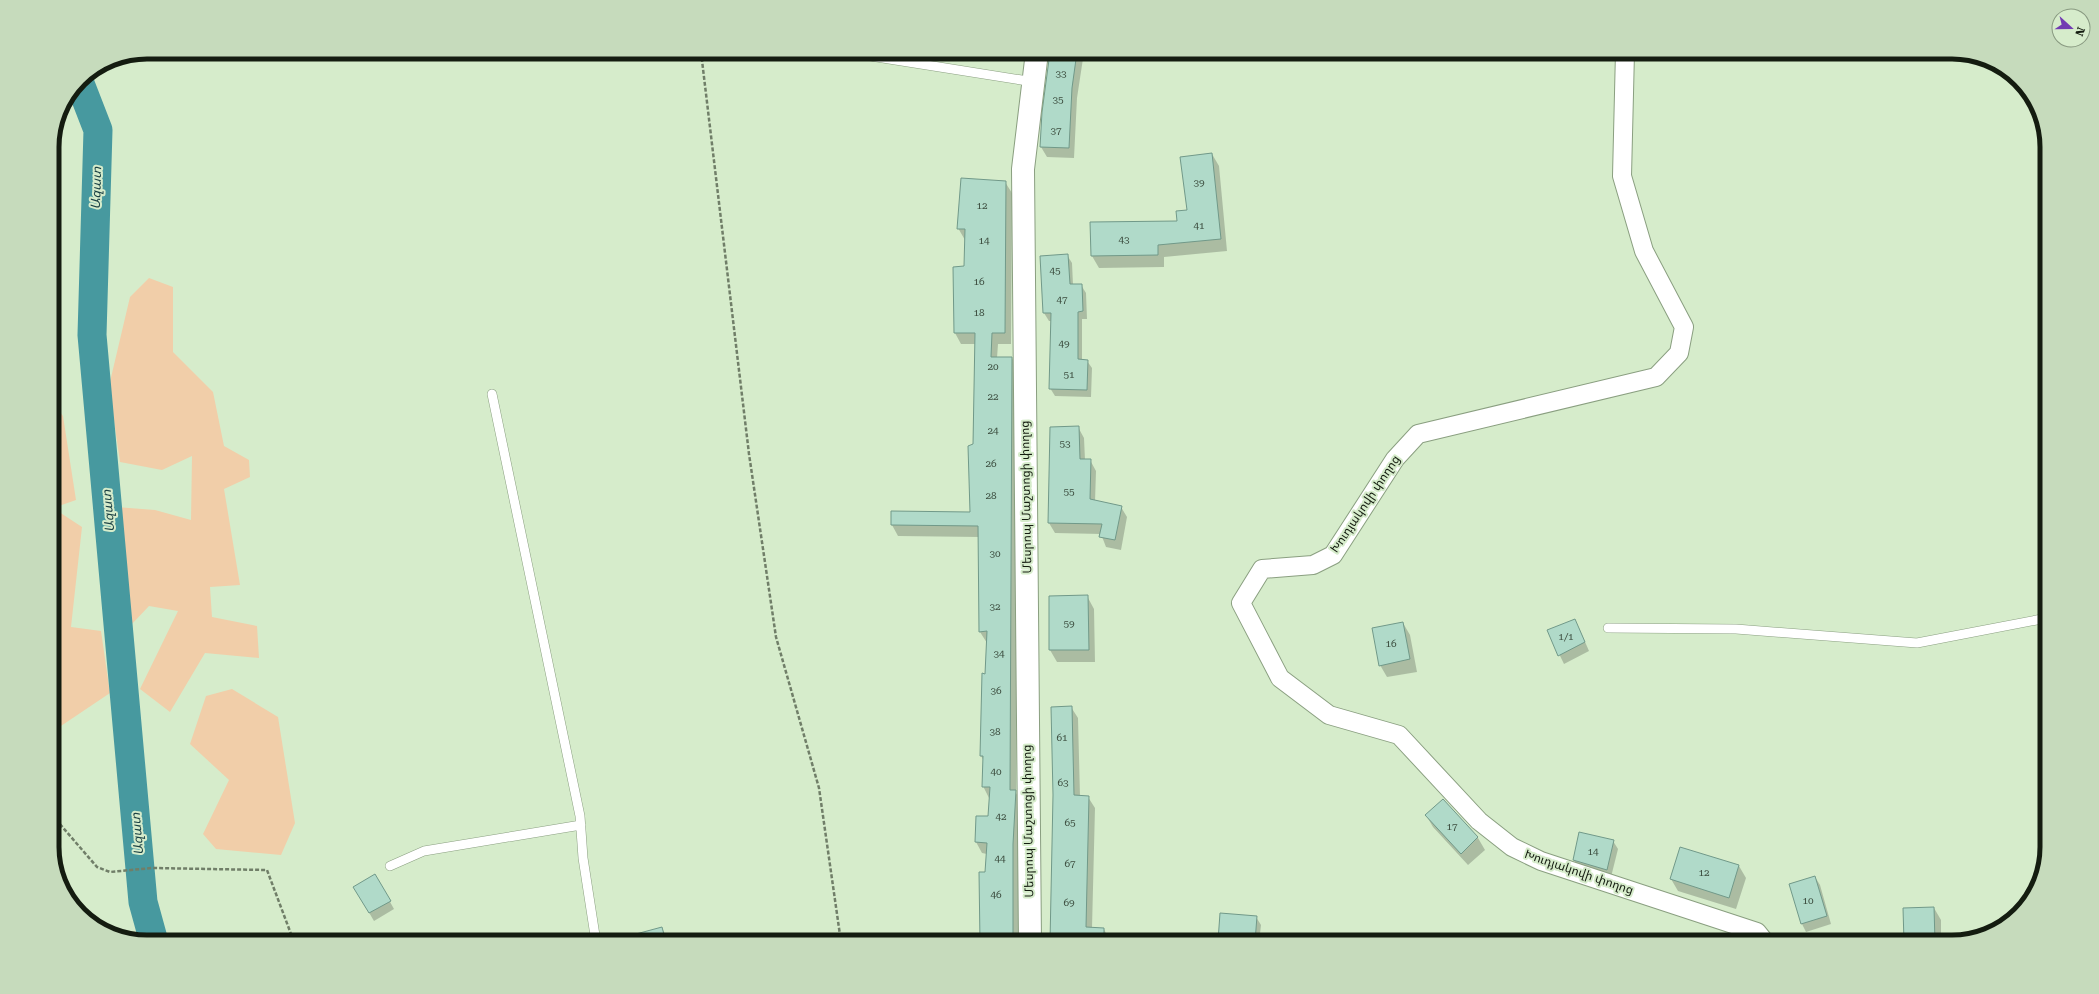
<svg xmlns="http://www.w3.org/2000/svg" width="2099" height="994" viewBox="0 0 2099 994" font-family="'Roboto Serif','Noto Sans Armenian',serif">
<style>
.green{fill:#f1cea9}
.shadow{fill:#0003}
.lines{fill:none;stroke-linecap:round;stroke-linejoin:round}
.river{stroke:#47999f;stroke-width:29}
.building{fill:#b0dac9;stroke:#719989}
.service-casing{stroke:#8a9f80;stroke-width:10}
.minor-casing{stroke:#8a9f80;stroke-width:20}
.tertiary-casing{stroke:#8a9f80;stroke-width:24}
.path{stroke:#707e68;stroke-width:2.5;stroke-dasharray:4 2;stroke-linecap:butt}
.service{stroke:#fff;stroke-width:9}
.minor{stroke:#fff;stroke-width:18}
.tertiary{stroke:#fff;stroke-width:22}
.labels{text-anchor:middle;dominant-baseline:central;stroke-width:4;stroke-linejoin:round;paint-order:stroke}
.number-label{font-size:10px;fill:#3b4c3e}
.street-label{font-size:12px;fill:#141c10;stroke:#d6eccb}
.water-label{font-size:13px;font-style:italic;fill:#1b4144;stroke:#d6eccb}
.rim{fill:none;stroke:#141c10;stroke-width:5}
</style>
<rect width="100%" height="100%" fill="#d6eccb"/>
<path class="green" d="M149,278L173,287V352L213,392L224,446L249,460L250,477L224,489L240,585L210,587L212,617L257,626L259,658L205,653L170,712L140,689L178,611L149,606L131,625L120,617L116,507L155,510L191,520L192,456L162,470L120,462L109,386L130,297Z
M52,402L63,416L76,500L53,508L82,527L71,627L101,631L110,693L52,732Z
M232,689L278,717L295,823L281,855L216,849L203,834L229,780L190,744L206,696Z"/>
<path class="shadow" d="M1051,52H1084L1077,98L1074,158L1047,157L1041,147Z
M1212,154L1219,166L1227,251L1164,257V267L1099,268L1092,256L1178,222L1188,211Z
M1005,182L1012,193L1011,344H998L997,358H1012L1018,370L1016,793L1022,803L1019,856V942H981L987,854L982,853L976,842L989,817V798L983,786L984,761L981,756L987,643L980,632L979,537L898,536L892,525V512L971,513L976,344H961L955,333L965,267V240L958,228Z
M1067,255L1072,263L1073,285H1081L1086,293L1087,319H1082V360L1087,361L1092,368L1091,397L1055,396L1050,388L1052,321H1049L1044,313Z
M1078,427L1084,438L1085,460H1090L1096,471L1095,502L1121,507L1127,517L1121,550L1106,547L1101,534L1055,533L1049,523Z
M1087,596L1094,609L1095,662H1057L1050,650V597Z
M1403,623L1410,635L1417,672L1387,677L1380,665Z
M1579,628L1589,651L1564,664L1548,631Z
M1071,707L1078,718L1080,796L1088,797L1095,808L1092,928L1104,929L1110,942H1050Z
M1443,800L1478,838L1485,850L1468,865L1433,827L1426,815Z
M1613,841L1618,849L1611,877L1578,868L1574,860Z
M1739,866L1746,878L1736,909L1678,891L1671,879Z
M375,875L394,909L374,921L354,887Z
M1815,877L1820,885L1831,924L1806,932L1802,924L1790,884Z
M1934,908L1941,920V942H1905Z
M1221,914L1256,917L1261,925L1259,942H1219Z
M662,928L669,942H616L615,941Z"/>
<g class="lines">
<path class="river" d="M79,81L98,130L92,335L143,902L154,942"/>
</g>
<path class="building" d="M1050,52H1077L1072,88L1069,148L1040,147L1042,112Z
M1212,153L1221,239L1158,245V255L1091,256L1090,222L1177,221L1176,211L1187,210L1180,157Z
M961,178L1006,181L1005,333H992L991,357H1012L1010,790H1016L1013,844V942H980L979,872H985L987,843L975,842L976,816H988L990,787H982L983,756H980L982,673L985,674L987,631L979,632L978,526L891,525V511L970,512L968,446L973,444L975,333H954L953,267L964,266L965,229H957Z
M1068,254L1070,284H1082L1083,311L1078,312V359L1088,360L1087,390L1049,389L1051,313H1043L1040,256Z
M1079,426L1080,459H1091L1090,499L1122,506L1115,540L1099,537L1102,524L1048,523L1050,427Z
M1088,595L1089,650H1049V596Z
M1575,619L1585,642L1558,656L1547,630Z
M1403,622L1410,659L1379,666L1372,628Z
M1072,706L1074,795L1089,796L1086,927L1104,928V942H1050L1053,795L1051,707Z
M1443,799L1478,837L1461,854L1425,815Z
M1579,832L1614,840L1607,870L1573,860Z
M1680,847L1739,865L1729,898L1670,879Z
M375,874L391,901L369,913L353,887Z
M1815,876L1827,916L1801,924L1789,884Z
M1934,907L1935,942H1904L1903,908Z
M1220,913L1257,916L1255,942L1218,941Z
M662,927L666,942H622L621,938Z"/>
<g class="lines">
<g class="service-casing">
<path id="service" d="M845,52L1034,82
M492,394L580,816L583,858L596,942
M1608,628L1736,629L1917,643L2047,618
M390,866L424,851L581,825"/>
</g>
<g class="minor-casing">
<path id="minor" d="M1625,52L1622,176L1644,251L1684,327L1679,353L1656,377L1418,434L1395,459L1333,555L1313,565L1262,569L1241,603L1280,678L1329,715L1399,735L1479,821L1512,847L1541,861L1757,932L1765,942"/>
</g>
<g class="tertiary-casing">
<path id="tertiary" d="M1030,942L1023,169L1037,52"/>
</g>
<path class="path" d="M701,52L749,454L776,637L819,788L841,942
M52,815L97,867L110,872L152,868L267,870L294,942"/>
<use href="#service" class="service"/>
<use href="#minor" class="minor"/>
<use href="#tertiary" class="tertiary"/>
</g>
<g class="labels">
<g class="number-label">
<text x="1061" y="73">33</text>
<text x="1058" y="99">35</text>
<text x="1056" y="130">37</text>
<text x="1199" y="182">39</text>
<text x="982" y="205">12</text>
<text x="1199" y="225">41</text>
<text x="1124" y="239">43</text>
<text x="984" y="240">14</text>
<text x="1055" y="270">45</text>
<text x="979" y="281">16</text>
<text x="1062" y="299">47</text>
<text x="979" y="312">18</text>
<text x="1064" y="343">49</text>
<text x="993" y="366">20</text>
<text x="1069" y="374">51</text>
<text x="993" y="396">22</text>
<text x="993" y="430">24</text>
<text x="1065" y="443">53</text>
<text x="991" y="463">26</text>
<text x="1069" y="491">55</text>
<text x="991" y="495">28</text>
<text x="995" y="553">30</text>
<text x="995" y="606">32</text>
<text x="1069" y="623">59</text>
<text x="1566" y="636">1/1</text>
<text x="1391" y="643">16</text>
<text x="999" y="653">34</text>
<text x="996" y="690">36</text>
<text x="995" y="731">38</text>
<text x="1062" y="737">61</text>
<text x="996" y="771">40</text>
<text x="1063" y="782">63</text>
<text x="1001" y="816">42</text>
<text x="1070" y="822">65</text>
<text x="1452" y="826">17</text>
<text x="1593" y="851">14</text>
<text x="1000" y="858">44</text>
<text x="1070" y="863">67</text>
<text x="1704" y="872">12</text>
<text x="996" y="894">46</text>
<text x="1808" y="900">10</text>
<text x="1069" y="902">69</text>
</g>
<g class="street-label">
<text transform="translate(1026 497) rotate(-91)">Մեսրոպ Մաշտոցի փողոց</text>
<text transform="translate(1365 504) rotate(-56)">Խուդյակովի փողոց</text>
<text transform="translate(1028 821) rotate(-91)">Մեսրոպ Մաշտոցի փողոց</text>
<text transform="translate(1579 872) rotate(19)">Խուդյակովի փողոց</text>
</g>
<g class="water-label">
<text transform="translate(96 188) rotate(-88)">Ազատ</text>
<text transform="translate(108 511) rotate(-95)">Ազատ</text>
<text transform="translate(137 834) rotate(-95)">Ազատ</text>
</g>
</g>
<path d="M0 0H2099V994H0ZM147 59H1952A88 88 0 0 1 2040 147V847A88 88 0 0 1 1952 935H147A88 88 0 0 1 59 847V147A88 88 0 0 1 147 59Z" fill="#c6dbbc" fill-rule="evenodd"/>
<path class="rim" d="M147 59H1952A88 88 0 0 1 2040 147V847A88 88 0 0 1 1952 935H147A88 88 0 0 1 59 847V147A88 88 0 0 1 147 59Z"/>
<g transform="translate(2071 28) rotate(111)"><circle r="19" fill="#d6eccb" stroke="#889980"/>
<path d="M0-3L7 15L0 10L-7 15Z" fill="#723cb2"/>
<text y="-6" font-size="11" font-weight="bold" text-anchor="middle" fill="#141c10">N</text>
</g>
</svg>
